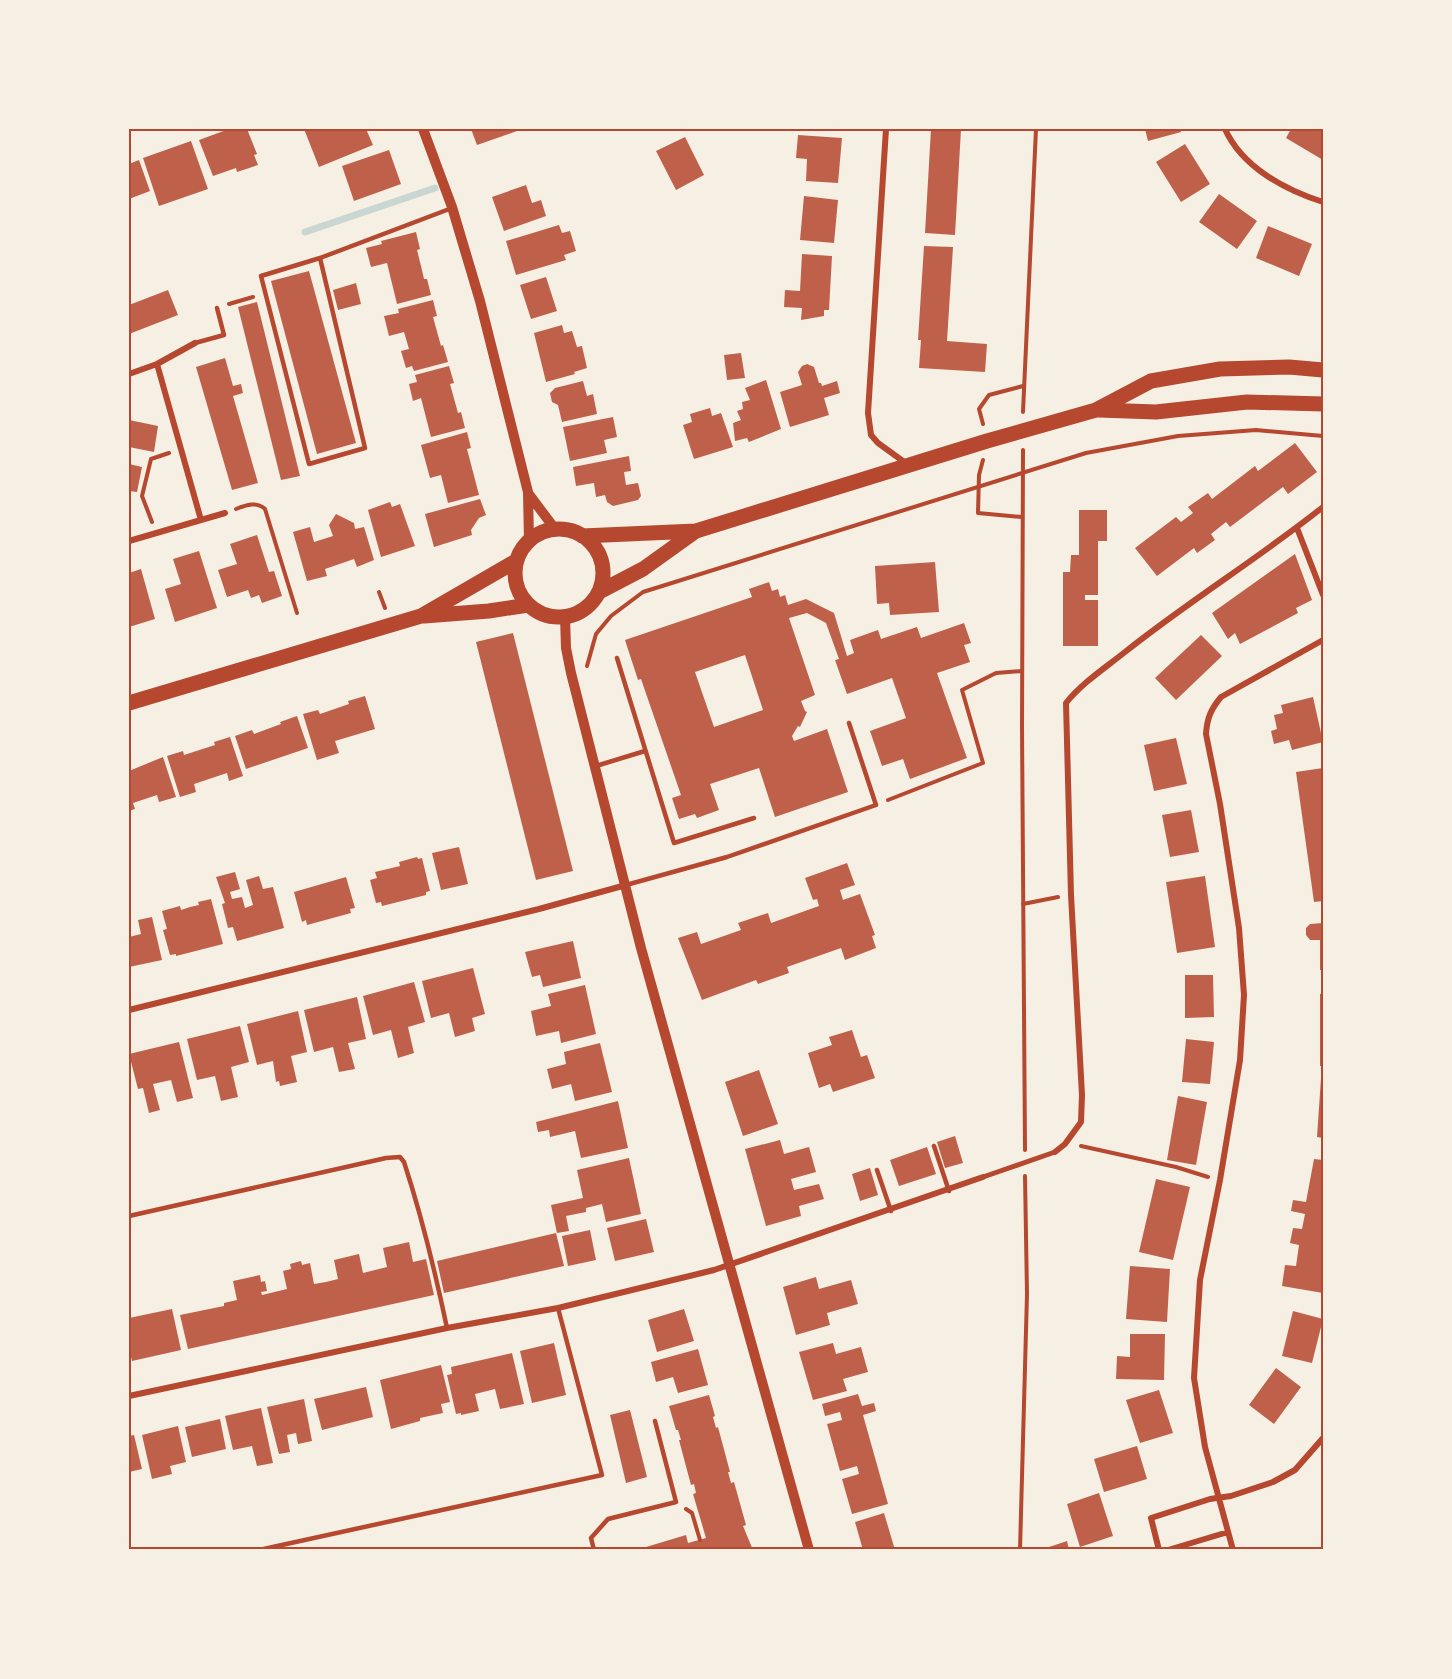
<svg xmlns="http://www.w3.org/2000/svg" width="1452" height="1679" viewBox="0 0 1452 1679" font-family="'Public Sans',sans-serif">
<style>
.lines{fill:none;stroke-linecap:round;stroke-linejoin:round}
.stream{stroke:#c9d6d2;stroke-width:7}
.building{fill:#bf614a;fill-rule:evenodd}
.path{stroke:#b5482f;stroke-width:4}
.service{stroke:#b5482f;stroke-width:4.5}
.pedestrian{stroke:#b5482f;stroke-width:5}
.minor{stroke:#b5482f;stroke-width:6}
.tertiary{stroke:#b5482f;stroke-width:10}
.primary{stroke:#b5482f;stroke-width:15}
.neatline{fill:none;stroke:#b5482f;stroke-width:2}
</style>
<rect width="100%" height="100%" fill="#f6efe4"/>
<g class="lines">
<path class="stream" d="M305,232L435,188"/>
</g>
<path class="building" d="M229,129H247L257,154L254,155L258,165L237,172L236,168L213,176L199,140Z
M304,129H341L342,131L348,129H366L373,145L319,167Z
M471,129H516L517,131L477,145Z
M931,129H961L955,235L925,233Z
M1145,129H1181V132L1148,141Z
M1291,129H1323V160L1286,138Z
M798,135L842,138L838,183L806,181L807,159L796,158Z
M685,137L704,175L676,190L656,151Z
M191,141L208,189L159,206L143,158Z
M1185,144L1210,184L1181,202L1156,162Z
M389,150L401,184L354,201L342,166Z
M139,160L150,191L129,199V164Z
M526,185L532,203L541,200L546,216L504,231L492,197Z
M1219,194L1257,221L1237,249L1199,222Z
M804,196L838,200L834,243L800,240Z
M559,225L562,233L570,231L576,251L564,255L566,260L516,275L506,241Z
M1268,226L1312,244L1299,276L1256,258Z
M416,232L420,249L417,250L421,266L424,279H427L431,295L397,304L387,263L371,267L366,248L382,244L381,241Z
M924,246L953,247L947,341L987,344L985,372L919,368L921,340H918Z
M802,254L832,256L829,310H824V316L801,320L802,308L784,307L785,290L800,291Z
M309,271L356,443L317,454L271,281Z
M546,277L557,311L531,319L520,285Z
M356,283L361,304L338,310L333,290Z
M168,290L178,315L129,334V305Z
M433,300L437,316L433,317L441,346L443,345L448,362L414,371L412,366L406,368L401,351L409,349L404,332L389,336L384,316L399,313L398,309Z
M257,302L300,476L281,480L238,307Z
M562,325L564,333L572,331L577,347L582,346L587,368L574,372L575,374L546,382L534,333Z
M741,353L745,378L727,380L724,355Z
M225,358L233,386L241,384L243,393L233,396L258,483L232,490L196,367Z
M807,364L814,367L819,383H821L822,386L837,381L840,393L824,398L829,415L790,427L780,392L802,385L798,372L802,366Z
M449,366L454,383L450,384L458,413L461,412L465,428L431,437L421,398L413,401L409,384L417,382L415,375Z
M766,380L781,429L749,442L747,438L735,441L733,423L741,420L737,411L743,409L742,402L750,400L745,388Z
M583,381L587,396L593,394L597,414L562,422L558,405L552,402L550,393L555,388Z
M710,408L712,416L721,413L733,447L694,459L683,425L692,422L690,414Z
M613,417L617,437L604,440L607,453L570,461L563,427Z
M129,420L158,426L154,452L129,447Z
M467,432L471,448L467,449L479,495L448,503L441,475L430,478L421,445Z
M1295,443L1317,472L1288,494L1283,487L1230,527L1226,522L1211,534L1215,540L1197,553L1194,548L1157,576L1135,548L1176,517L1181,522L1193,513L1188,507L1208,493L1212,499L1255,466L1258,471Z
M629,456L631,471L624,472L626,485L638,483L641,496L638,500L613,506L607,502L605,495L596,497L594,483L576,486L573,467Z
M129,464L142,467L137,492L129,491Z
M480,499L486,515L479,518L471,530L472,535L434,547L425,514Z
M390,502L392,507L400,504L415,546L381,557L368,510Z
M1079,510H1107V541H1098V595H1085V600H1098V646H1063V572H1070L1071,555H1079Z
M336,514L354,523L355,529L364,527L374,560L357,567L354,559L325,569L327,576L307,581L293,532L310,527L314,542L333,536L329,525Z
M257,535L269,572L274,571L282,596L262,603L259,595L251,598L248,590L227,597L218,570L237,564L230,544Z
M199,551L217,608L175,622L165,589L181,584L173,559Z
M1295,554L1312,600L1296,608L1298,613L1240,644L1235,633L1228,639L1212,613Z
M935,562L939,612L890,615L889,603L877,604L875,566Z
M141,569L155,619L129,627V573Z
M769,582L772,591L778,589L780,597L785,595L788,605L806,599L834,613L847,656L854,653L850,640L878,630L881,639L917,627L921,638L964,623L971,643L964,645L970,662L937,673L967,758L910,779L903,759L882,766L870,731L906,718L892,678L847,694L835,660L839,659L826,623L807,613L789,618L815,695L801,701L805,711L807,712L800,727L798,726L792,736L794,741L827,729L848,792L775,817L759,768L710,784L719,810L697,818L695,814L679,819L672,798L681,795L641,679L638,680L625,640L752,597L749,589ZM745,655L763,710L714,727L695,672Z
M513,633L573,871L536,880L476,642Z
M1201,635L1222,656L1176,700L1155,678Z
M365,696L375,729L335,741L339,753L317,760L303,714L318,710L320,714L349,704L348,701Z
M1313,697L1323,742L1292,750L1289,740L1274,744L1271,731L1277,729L1274,715L1283,713L1281,705Z
M297,716L308,748L246,769L235,736L252,730L254,734L281,724L280,722Z
M230,737L243,776L229,781L227,773L194,784L196,792L180,797L167,756L183,751L184,755L215,745L214,742Z
M1176,738L1187,784L1154,791L1144,745Z
M163,757L176,797L159,802L157,795L133,803L135,809L129,811V771Z
M1323,768V901L1314,902L1296,772Z
M1191,810L1199,852L1170,857L1162,815Z
M459,847L468,884L441,890L432,853Z
M417,857L418,859L422,858L430,891L426,892V895L382,906L381,902L376,903L370,880L377,878L375,872L400,866L399,862Z
M847,863L855,885L840,890L843,900L860,894L875,935L872,936L876,948L845,960L841,948L787,967L789,973L758,984L756,980L702,1000L678,938L697,932L701,944L741,930L738,923L768,913L771,923L819,906L817,899L813,900L805,878Z
M235,872L240,889L230,892L232,899L242,897L245,908L253,905L246,880L259,876L263,889L273,887L284,928L237,941L233,927L228,928L222,904L225,903L216,877Z
M1205,876L1215,947L1177,953L1166,882Z
M346,877L355,908L350,909L351,913L307,925L306,920L302,922L294,892Z
M211,899L223,944L176,956V954L170,955L163,930L167,929L162,911L180,906L181,910L190,907L199,905L198,902Z
M152,917L162,960L129,967V937L141,934L138,920Z
M1323,923V970H1320V940H1310L1306,935V928L1310,924Z
M573,941L581,978L543,987L540,975L532,977L525,952Z
M473,968L485,1014L472,1018L475,1031L455,1037L449,1013L431,1018L422,981Z
M1185,975H1213L1214,1017L1185,1018Z
M414,982L425,1022L408,1027L414,1053L398,1058L391,1030L373,1035L363,996Z
M585,985L596,1034L561,1043L559,1031L536,1036L531,1011L551,1006L548,994Z
M1323,993V1066H1320V994Z
M357,997L366,1039L348,1043L355,1069L339,1072L333,1047L314,1052L304,1010Z
M298,1011L307,1052L291,1056L297,1082L280,1086L279,1081L276,1082L273,1061L257,1065L247,1024Z
M240,1026L249,1062L231,1067L238,1097L221,1101L215,1076L197,1080L187,1039Z
M852,1030L861,1057L867,1055L875,1078L833,1092L830,1084L819,1088L808,1053L832,1045L829,1037Z
M1186,1039L1214,1042L1210,1084L1182,1082Z
M179,1042L193,1098L177,1102L171,1080L153,1084L160,1110L149,1113L143,1088L138,1089L129,1054Z
M600,1043L612,1092L575,1101L571,1084L552,1089L547,1069L566,1064L564,1052Z
M759,1070L778,1124L743,1136L725,1082Z
M1321,1078H1323V1138L1317,1137Z
M1178,1096L1207,1102L1196,1165L1167,1160Z
M618,1101L628,1148L581,1158L575,1131L550,1137L549,1130L538,1132L536,1122Z
M955,1136L963,1163L945,1168L937,1142Z
M780,1140L784,1154L809,1147L816,1172L791,1179L794,1190L819,1184L824,1199L799,1206L801,1216L766,1226L745,1149Z
M927,1147L936,1174L899,1186L890,1160Z
M629,1158L641,1214L606,1222L602,1204L586,1208V1212L566,1216L569,1231L557,1233L551,1205L583,1198L577,1170Z
M1314,1159L1323,1160V1293L1282,1286L1285,1265L1296,1266L1299,1245L1290,1243L1293,1228L1302,1229L1305,1214L1291,1211L1293,1200L1306,1202Z
M870,1168L878,1195L860,1201L852,1174Z
M1156,1179L1190,1187L1173,1260L1139,1252Z
M646,1219L654,1252L615,1261L607,1228Z
M590,1230L596,1260L568,1266L562,1236Z
M556,1233L564,1266L444,1293L437,1261Z
M409,1242L413,1262L426,1259L434,1295L188,1349L180,1315L224,1306V1303L237,1300L233,1281L260,1275L261,1282L265,1281L267,1291L261,1292L262,1295L287,1289L283,1271L291,1269L290,1264L301,1261L302,1265L310,1263L314,1284L326,1282L338,1279L334,1260L359,1254L363,1273L387,1267L383,1248Z
M1130,1266L1170,1269L1167,1322L1126,1319Z
M816,1277L819,1289L851,1280L858,1304L827,1313L830,1325L796,1335L783,1287Z
M172,1309L181,1350L132,1361L131,1357L129,1358V1318Z
M684,1309L694,1341L657,1352L648,1320Z
M1293,1311L1323,1319L1312,1363L1282,1356Z
M1130,1334H1165L1164,1380L1116,1379L1117,1356L1130,1357Z
M554,1343L566,1395L532,1403L520,1351Z
M833,1343L836,1354L861,1347L868,1372L843,1379L847,1391L813,1400L799,1352Z
M698,1349L708,1385L678,1393L673,1377L656,1382L651,1362Z
M512,1353L524,1404L500,1409L495,1389L475,1394L479,1411L461,1415V1413L456,1414L447,1375L452,1374L451,1367Z
M441,1365L450,1402L441,1404L443,1413L420,1418V1421L391,1429L380,1380Z
M1276,1368L1301,1387L1274,1424L1249,1405Z
M366,1387L373,1417L322,1430L314,1399Z
M1159,1390L1173,1433L1140,1443L1126,1400Z
M858,1394L862,1406L874,1403L876,1411L863,1415L888,1504L852,1514L842,1479L859,1474L857,1466L840,1471L827,1424L842,1420L840,1412L825,1416L822,1404Z
M709,1395L715,1416L713,1417L716,1428L718,1427L730,1472H728L731,1483L734,1482L746,1525L743,1526L753,1550H636L686,1535L688,1543L706,1538L693,1494L696,1493L694,1484L691,1485L679,1440H681L678,1430H676L669,1406Z
M304,1399L312,1441L298,1444L296,1433L287,1435L290,1452L279,1454L267,1407Z
M261,1408L273,1463L257,1466L252,1446L233,1450L225,1416Z
M630,1410L647,1477L626,1483L610,1415Z
M220,1419L226,1449L192,1457L185,1427Z
M178,1426L186,1462L170,1466L172,1474L152,1479L142,1435Z
M134,1435L142,1469L129,1472V1436Z
M1137,1446L1147,1479L1104,1492L1094,1459Z
M1099,1493L1113,1536L1080,1547L1067,1504Z
M884,1513L895,1550H863L855,1522Z
M1067,1541L1069,1550H1046V1548Z"/>
<g class="lines">
<path class="path" d="M229,304L253,297
M1023,412L1036,129
M983,424L979,409L989,395L1023,386
M1023,450L1022,727L1025,1150
M983,460L979,475L978,513L1022,517
M236,509C246,505 257,501 265,509L297,613
M152,522L142,496L151,459L169,453
M379,592L385,608
M587,666L596,634L611,616L643,592L1086,453L1178,436L1256,430L1323,436
M888,800L983,763L962,690L996,673L1022,671
M1023,904L1058,897
M1081,1146L1176,1167L1208,1177
M686,1509L692,1513L700,1540
M1020,1550L1027,1294L1025,1176"/>
<path class="service" d="M320,258L365,448L309,464L261,276L320,258L452,208
M195,343L224,335L217,308
M617,658L674,843L754,818
M596,766L645,751
M626,885L727,857L876,805L849,723
M934,1146L949,1191
M877,1170L891,1211
M129,1216L386,1158L400,1157L404,1162C422,1217 435,1271 447,1328
M259,1550L602,1475L558,1308
M594,1550L591,1538L608,1519L676,1502L655,1421"/>
<path class="pedestrian" d="M983,1177L1055,1152"/>
<path class="minor" d="M886,129L868,413L871,435L878,443L907,464
M1225,129C1242,167 1285,190 1323,202
M157,364L201,520
M129,374L157,364L195,343
M1297,528L1323,595
M129,541L225,513
M129,1010L539,909L626,885
M1055,1152L1065,1144L1081,1122L1082,1095L1071,895L1066,703C1082,683 1105,668 1125,652C1189,601 1259,558 1323,507
M129,1396L447,1328L558,1308L714,1270L983,1177
M1159,1550L1151,1518L1210,1499L1231,1496L1273,1482L1295,1470L1323,1438
M1168,1550L1228,1532
M1233,1550L1205,1447L1194,1378L1200,1280L1220,1180L1240,1060L1244,995L1239,928L1220,804L1206,734C1207,718 1211,709 1221,697L1323,640"/>
<path class="tertiary" d="M423,129L452,207L480,301L528,492L529,541
M528,493L555,529
M565,617L566,648L571,673L641,948L809,1550"/>
<path class="primary" d="M1099,410L1156,412L1247,402L1323,404
M515 573a44 44 0 1 1 88 0a44 44 0 1 1-88 0Z
M582,536L696,531L987,441L1096,410L1151,381L1220,369L1289,367L1323,370
M599,592L643,569L696,531
M424,616L489,611L528,605
M129,703L421,616L516,561"/>
</g>
<rect width="1452" height="1679" fill="none" stroke="#f6efe4" stroke-width="261"/>
<rect x="130" y="130" width="1192" height="1418" class="neatline"/>
</svg>
